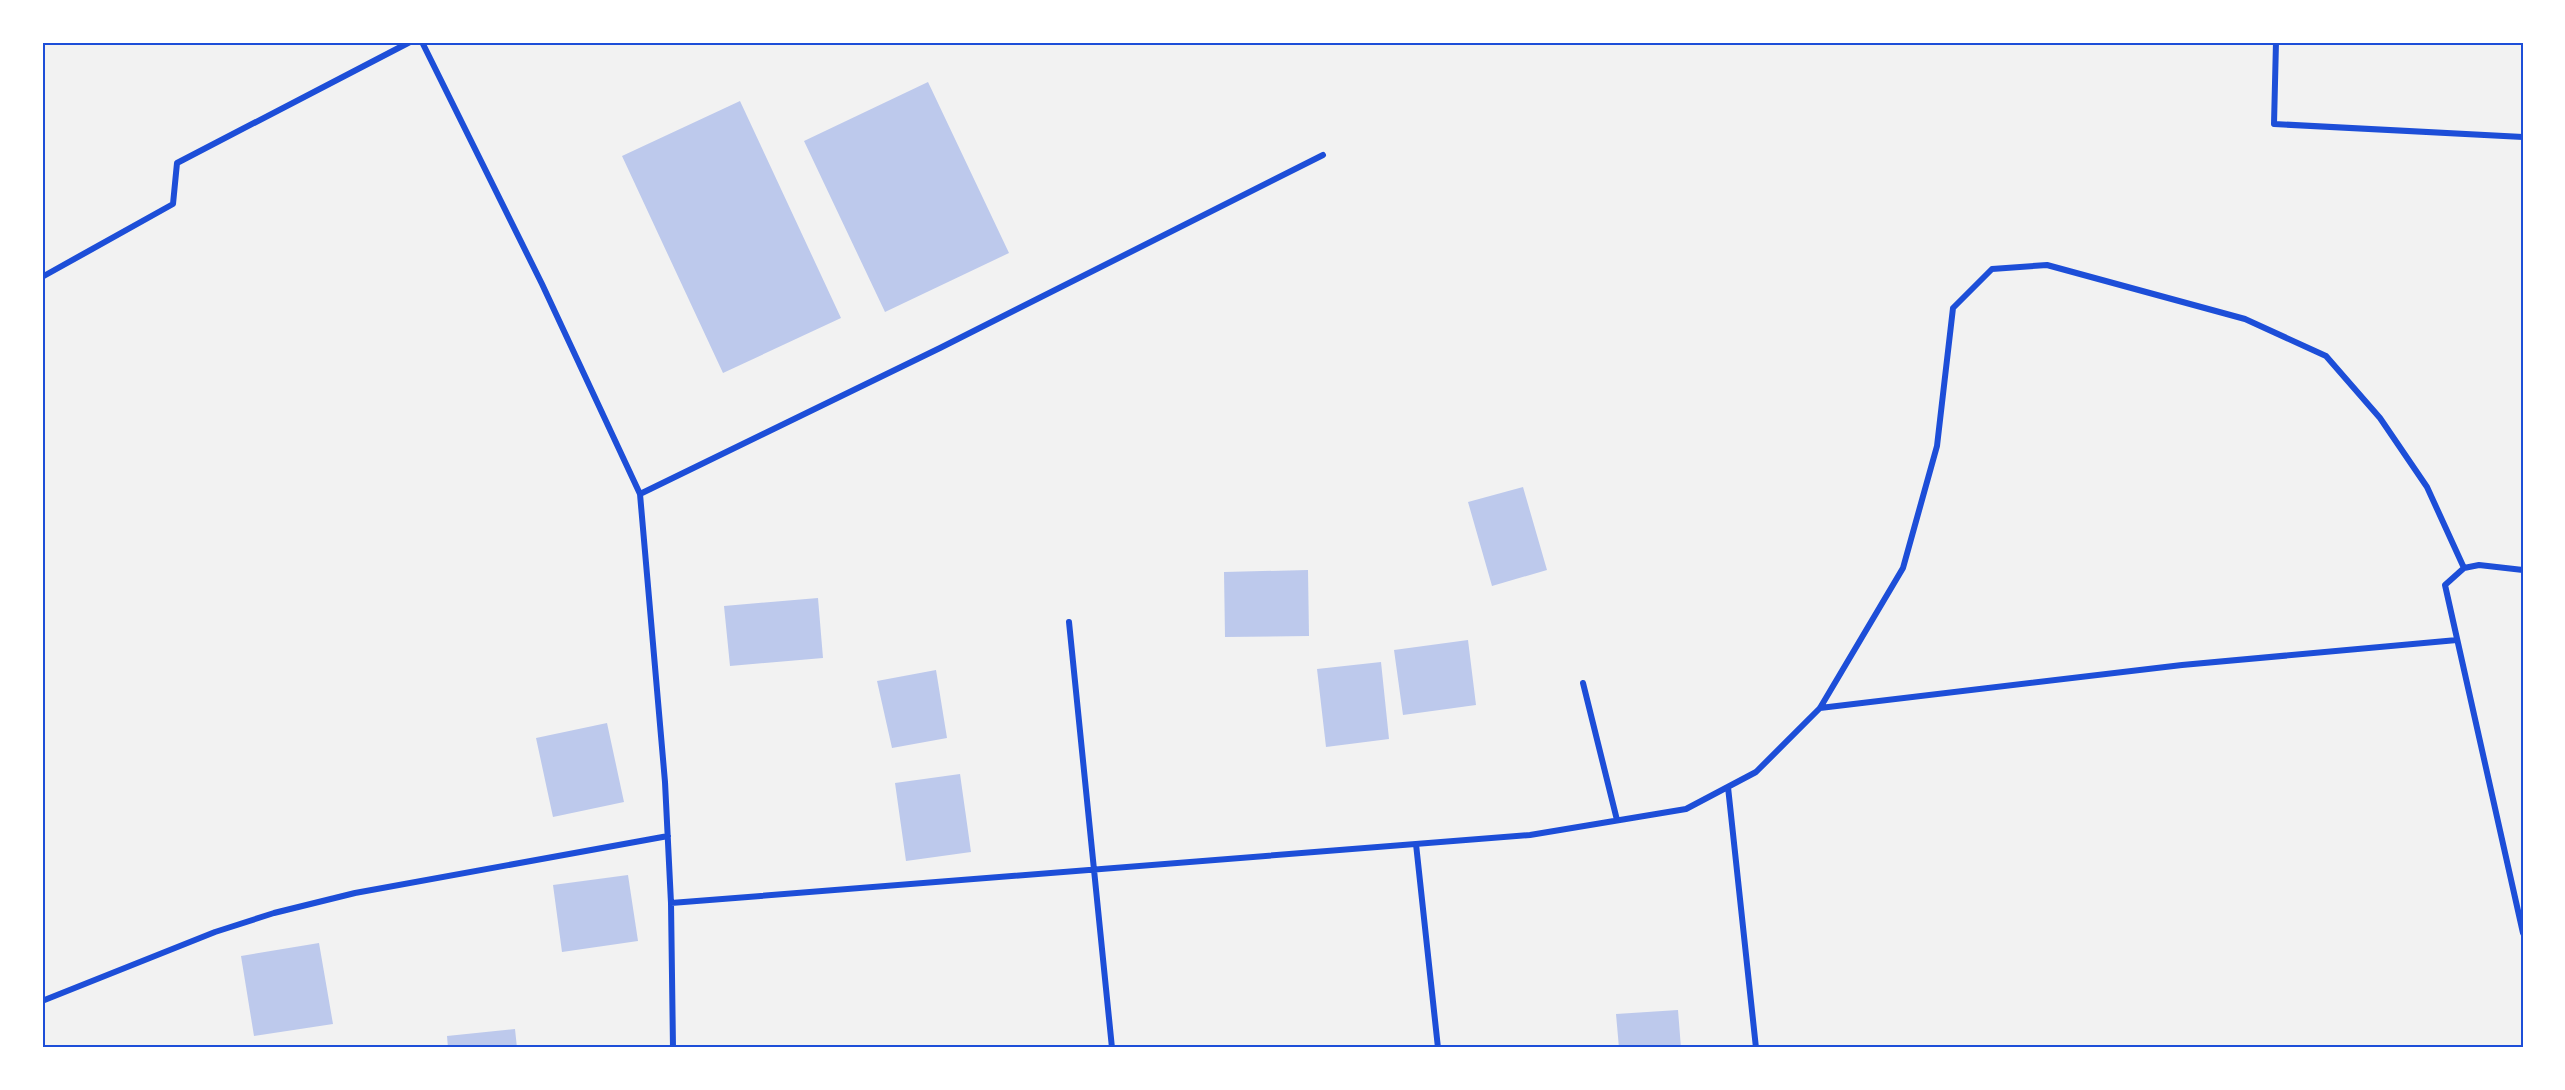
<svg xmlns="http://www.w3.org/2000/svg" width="2565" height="1090" viewBox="0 0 2565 1090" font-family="Raleway,sans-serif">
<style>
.building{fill:#bdc9ec}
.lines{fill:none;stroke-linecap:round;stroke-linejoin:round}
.minor{stroke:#1d4ed8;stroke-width:6}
.neatline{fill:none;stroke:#1d4ed8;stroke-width:2}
</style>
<rect width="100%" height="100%" fill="#f2f2f2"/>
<path class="building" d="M928,82L1009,253L885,312L804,141Z
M740,101L841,318L723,373L622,156Z
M1523,487L1547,570L1492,586L1468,502Z
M1308,570L1309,636L1225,637L1224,572Z
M818,598L823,658L730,666L724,606Z
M1468,640L1476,705L1403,715L1394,650Z
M1381,662L1389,739L1326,747L1317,669Z
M936,670L947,738L892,748L877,681Z
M607,723L624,802L553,817L536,738Z
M960,774L971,852L906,861L895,783Z
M628,875L638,941L562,952L553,885Z
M319,943L333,1024L254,1036L241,956Z
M1678,1010L1681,1048H1619L1616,1014Z
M515,1029L517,1048H448L447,1036Z"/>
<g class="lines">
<path class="minor" d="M422,42L542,284L640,494L665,782L671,903L673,1048
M2276,42L2274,124L2523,137
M42,277L173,204L177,163L410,42
M640,494L940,348L1323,155
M2523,570L2479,565L2464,568L2445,585L2523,933
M1069,622L1112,1048
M1583,683L1617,820
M1820,708L2182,665L2457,640
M1728,787L1756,1048
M1416,844L1438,1048
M671,903L1530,835L1686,809L1756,772L1820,708L1903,568L1937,446L1953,308L1992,269L2047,265L2245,319L2326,356L2380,418L2427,487L2464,568
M42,1001L215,932L274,913L355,893L668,836"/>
</g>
<rect width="2565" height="1090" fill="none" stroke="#ffffff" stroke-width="87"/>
<rect x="44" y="44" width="2478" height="1002" class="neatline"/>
</svg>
